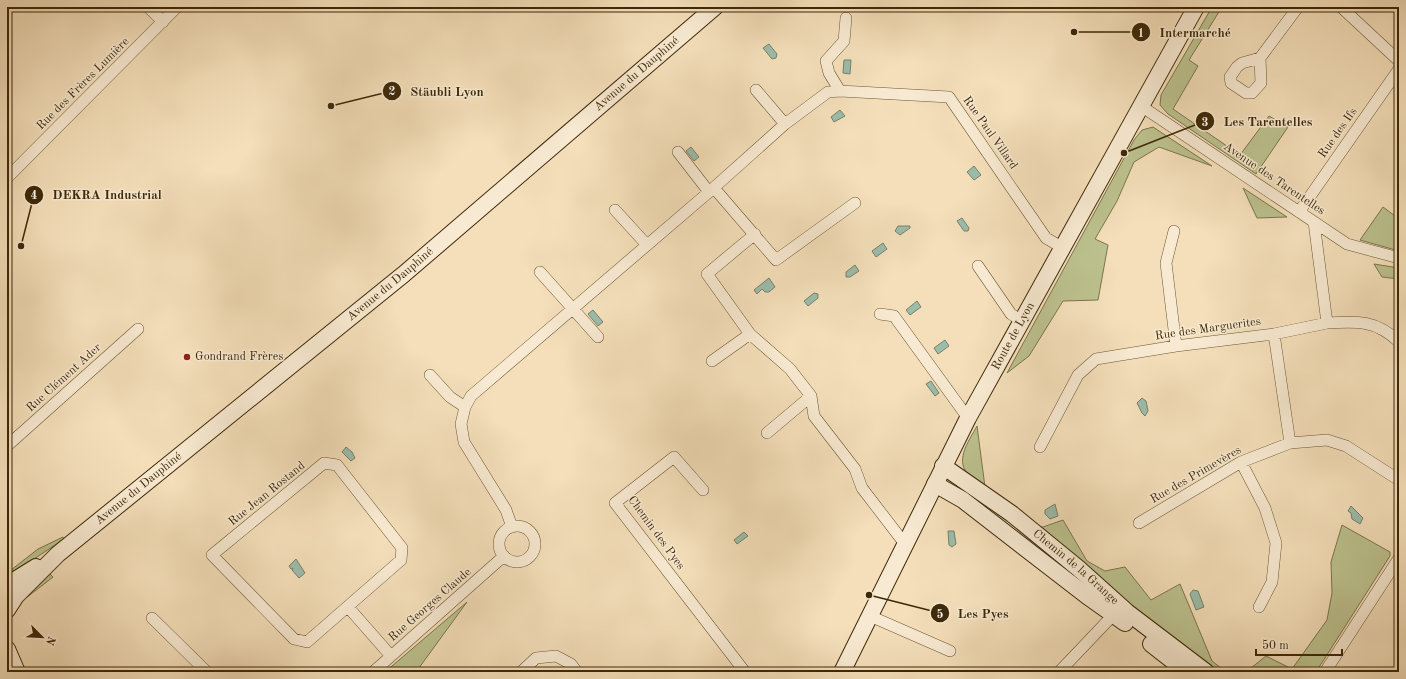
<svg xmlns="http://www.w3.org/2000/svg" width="1406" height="679" viewBox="0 0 1406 679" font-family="'Old Standard TT',serif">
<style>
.green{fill:#bcc28f;stroke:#7c754c}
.water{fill:#9cbdac;stroke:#76816a}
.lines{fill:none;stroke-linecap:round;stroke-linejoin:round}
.street-casing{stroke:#6b5634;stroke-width:12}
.secondary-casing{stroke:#3d2808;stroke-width:18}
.street{stroke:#f8ead2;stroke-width:11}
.secondary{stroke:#f8ead2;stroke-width:16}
.poi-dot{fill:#8f2418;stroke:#f8ead2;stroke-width:1.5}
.labels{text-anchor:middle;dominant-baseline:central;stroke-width:3;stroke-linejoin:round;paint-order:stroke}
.street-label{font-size:12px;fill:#3d2808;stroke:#f8ead2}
.poi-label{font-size:12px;fill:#3d2808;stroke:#f8ead2;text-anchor:start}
.leader{fill:none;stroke:#3d2808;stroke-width:1.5}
.callout-dot{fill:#3d2808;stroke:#f8ead2;stroke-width:1.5}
.mark-label{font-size:12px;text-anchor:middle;font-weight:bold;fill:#fff}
.callout-label{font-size:13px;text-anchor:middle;font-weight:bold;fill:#3d2808;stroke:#f8ead2;stroke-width:3;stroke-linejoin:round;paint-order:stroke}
</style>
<rect width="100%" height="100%" fill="#f4dfba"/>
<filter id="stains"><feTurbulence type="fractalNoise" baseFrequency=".005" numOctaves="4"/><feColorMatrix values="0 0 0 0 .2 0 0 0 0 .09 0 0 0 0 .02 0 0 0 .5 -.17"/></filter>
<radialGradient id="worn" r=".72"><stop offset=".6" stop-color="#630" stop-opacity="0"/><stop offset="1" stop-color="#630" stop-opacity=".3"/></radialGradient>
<path class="green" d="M1212,7H1222L1189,60L1198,66L1173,109L1240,155L1269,116L1288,127L1256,174L1168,114L1160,105L1161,95Z
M1153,127L1212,166L1159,147L1134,162L1117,201L1095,239L1108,245L1098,300L1063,301L1029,356L1007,373L1134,140L1142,130Z
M1243,188L1287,217L1257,218Z
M1383,207L1399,219V251L1360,240Z
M1374,264L1399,268V279L1382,277Z
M977,426L985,487C979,483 971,478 967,473C955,459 970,439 977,426Z
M1063,520L1087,561L1105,571L1125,567L1151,600L1180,584L1212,661L1226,672H1215L1134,610L1035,526L1043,527Z
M1342,525L1390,552V556L1316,672H1246L1266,656L1292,669L1327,620L1332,593L1331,562Z
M63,537L64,539L13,573L11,570L38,549Z
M49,573L53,577L26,598L24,595Z
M467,602L416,672H385Z"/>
<path class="water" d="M769,44L777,54L776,58L772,59L763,48Z
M844,60H851L850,74L843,73Z
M840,110L845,116L834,122L831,117Z
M691,147L699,157L694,161L686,151Z
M974,166L981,175L974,180L967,172Z
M962,218L969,228L968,231H964L957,221Z
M898,226H910V228L900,235L895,231Z
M883,243L887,249L876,257L872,251Z
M855,265L859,271L850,277H846V272Z
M769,278L775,287L769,292H765L762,289L757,294L754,290Z
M814,293L818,294V298L808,306L804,301Z
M917,301L921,307L910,315L906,310Z
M593,310L603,322L598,326L588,314Z
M945,340L949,346L938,354L934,348Z
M931,381L939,393L935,396L926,384Z
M1142,398L1146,401L1148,411L1145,416L1142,413L1137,403Z
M346,447L352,452L355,458L351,461L342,452Z
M1055,504L1058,516L1050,519L1045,514V510Z
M1351,506L1363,518L1360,524L1352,519L1351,513L1348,511Z
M948,531H954L956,544L952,547L949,545Z
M744,532L748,536L737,544L734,540Z
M296,559L305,573L299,578L292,570L293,568L291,569L289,566Z
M1193,590L1198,591L1204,607L1196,610L1190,594Z"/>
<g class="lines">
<g class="street-casing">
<path id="street" d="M148,7L163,22
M1341,7L1399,61
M1260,58L1261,83L1252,93H1246L1231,83L1230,77L1237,67L1242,63L1260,58L1298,7
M756,90L785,124
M840,91L829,73L826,61L844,41L846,18
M1141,106L1347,244L1399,258
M678,152L709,192
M7,178L177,7
M714,188L776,260L855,203
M615,210L647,245
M1299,212L1399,69
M1174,231L1166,263L1176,346
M755,234L707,274L750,334L790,369L811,396L814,416L855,469L862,488L905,544
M978,266L1011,314L1022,321
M540,272L598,337
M880,314L894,316L968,418
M1327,323C1357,321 1377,320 1399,342
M1274,334L1290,443
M712,361L750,334
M430,375L450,397L465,407
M767,433L811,396
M7,446L138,329
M1040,447L1078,375L1096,359L1176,346L1274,334L1327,323L1314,222
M1241,462L1265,508L1276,543L1272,582L1259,607
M324,463L337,465L402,548L401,560L307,642L294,639L212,555Z
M703,490L674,457L615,503L745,672
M1139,523L1241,462L1290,443L1327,440L1346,446L1399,480
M499 544a18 18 0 1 1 36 0a18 18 0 1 1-36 0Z
M512,527L506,510L464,442L461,424L465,407L471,396L709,192L785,124L828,92L840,91L949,97L1046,238L1063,248
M348,607L391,656
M870,616L950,651
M152,618L207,672
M373,672L504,556
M521,672L536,658L556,656L571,664L577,672
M1059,672L1118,610
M1325,672L1399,558"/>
</g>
<g class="secondary-casing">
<g id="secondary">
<path id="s1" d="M943,466L1012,514L1078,568L1127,612L1206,672"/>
<path d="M935,484L963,500L1087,596L1125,623"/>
<path d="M7,585L36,567"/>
<path id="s2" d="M7,610L16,596L58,554L404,274L715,7"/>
<path d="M1151,644L1187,672"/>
<path d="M7,649L17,672"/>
<path id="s3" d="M842,672L968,418L1196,7"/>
</g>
</g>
<use href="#street" class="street"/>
<use href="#secondary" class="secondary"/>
</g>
<circle class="poi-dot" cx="187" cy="357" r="4"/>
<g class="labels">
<g class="street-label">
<text stroke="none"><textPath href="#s2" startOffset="828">Avenue du Dauphiné</textPath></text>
<text transform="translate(83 84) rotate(-45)">Rue des Frères Lumière</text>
<text transform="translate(990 133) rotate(55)">Rue Paul Villard</text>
<text transform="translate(1338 133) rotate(-55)">Rue des Ifs</text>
<text transform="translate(1274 179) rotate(34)">Avenue des Tarentelles</text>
<text stroke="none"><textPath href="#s2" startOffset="504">Avenue du Dauphiné</textPath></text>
<text transform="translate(1208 329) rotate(-8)">Rue des Marguerites</text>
<text stroke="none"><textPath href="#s3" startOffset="377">Route de Lyon</textPath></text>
<text transform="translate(64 378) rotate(-42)">Rue Clément Ader</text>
<text transform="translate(1196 475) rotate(-30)">Rue des Primevères</text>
<text stroke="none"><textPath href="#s2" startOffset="180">Avenue du Dauphiné</textPath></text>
<text transform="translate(267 494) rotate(-39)">Rue Jean Rostand</text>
<text transform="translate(656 533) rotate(54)">Chemin des Pyes</text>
<text stroke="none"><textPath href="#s1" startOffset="167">Chemin de la Grange</textPath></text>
<text transform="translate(430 605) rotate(-41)">Rue Georges Claude</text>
</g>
<g class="poi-label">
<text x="195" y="357">Gondrand Frères</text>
</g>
</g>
<path class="leader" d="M1074 32L1141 32M331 106L392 91M1124 153L1205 121M21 246L34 195M869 595L940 613"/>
<g class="callout-dot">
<circle cx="1074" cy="32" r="4"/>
<circle cx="331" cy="106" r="4"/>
<circle cx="1124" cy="153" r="4"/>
<circle cx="21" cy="246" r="4"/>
<circle cx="869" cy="595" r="4"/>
<circle cx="1141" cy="32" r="10"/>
<circle cx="392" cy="91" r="10"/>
<circle cx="1205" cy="121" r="10"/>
<circle cx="34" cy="195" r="10"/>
<circle cx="940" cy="613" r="10"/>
</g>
<g class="mark-label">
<text x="1141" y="37">1</text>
<text x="392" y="95">2</text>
<text x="1205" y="126">3</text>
<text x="34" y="199">4</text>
<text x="940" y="618">5</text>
</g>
<g class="callout-label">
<text x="1195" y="37">Intermarché</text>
<text x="447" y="96">Stäubli Lyon</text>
<text x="1268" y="126">Les Tarentelles</text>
<text x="107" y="199">DEKRA Industrial</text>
<text x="983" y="618">Les Pyes</text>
</g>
<rect width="1406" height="679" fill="none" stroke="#f4dfba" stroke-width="24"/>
<rect x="8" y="8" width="1390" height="663" fill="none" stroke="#3d2808" stroke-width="2"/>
<rect x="12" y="12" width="1382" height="655" fill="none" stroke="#3d2808"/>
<g transform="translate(42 637) rotate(114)" stroke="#f8ead2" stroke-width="3" paint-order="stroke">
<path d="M0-3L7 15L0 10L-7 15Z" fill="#3d2808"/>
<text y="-6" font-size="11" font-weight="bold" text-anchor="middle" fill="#3d2808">N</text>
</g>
<path d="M1256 649v6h86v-6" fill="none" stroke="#3d2808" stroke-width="2"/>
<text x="1262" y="649" font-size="12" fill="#3d2808" stroke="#f8ead2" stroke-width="3" paint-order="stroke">50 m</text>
<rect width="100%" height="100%" filter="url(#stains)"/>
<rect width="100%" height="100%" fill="url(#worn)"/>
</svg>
